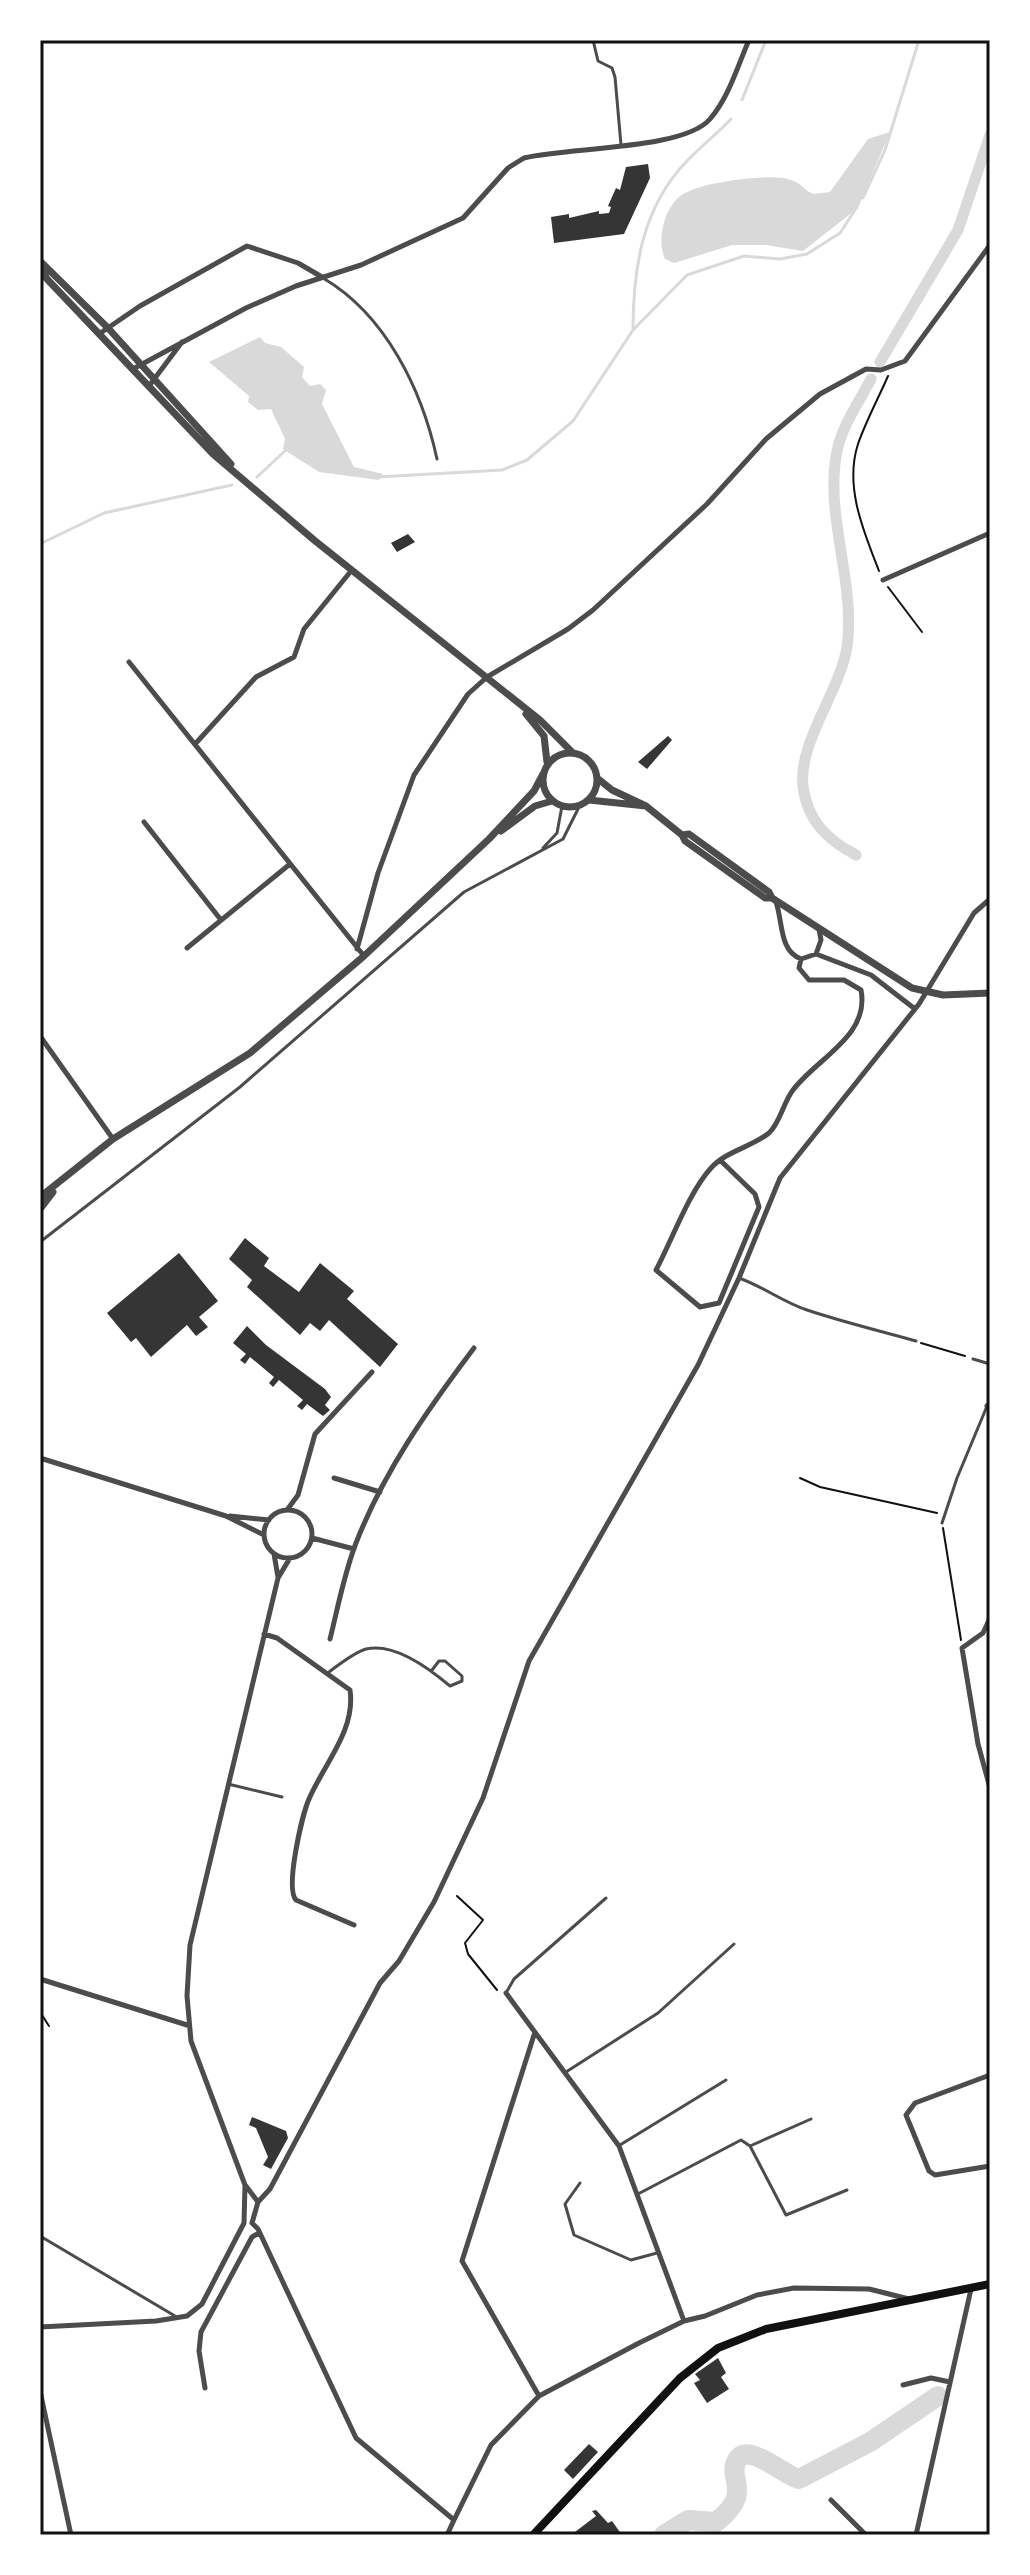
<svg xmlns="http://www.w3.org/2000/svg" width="1030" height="2575" viewBox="0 0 1030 2575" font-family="'Public Sans',sans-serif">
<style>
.water{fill:#d9d9d9}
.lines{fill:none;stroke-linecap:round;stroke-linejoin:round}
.stream{stroke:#d9d9d9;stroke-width:3}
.canal{stroke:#d9d9d9;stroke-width:11}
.river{stroke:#d9d9d9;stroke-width:20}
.building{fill:#353535}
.path{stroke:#111;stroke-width:2}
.service{stroke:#4c4c4c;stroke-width:3}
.minor{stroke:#4c4c4c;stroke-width:5}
.tertiary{stroke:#4c4c4c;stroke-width:7}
.secondary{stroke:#111;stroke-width:8}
.neatline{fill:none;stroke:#111;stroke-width:3}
</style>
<rect width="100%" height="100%" fill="#fff"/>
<path class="water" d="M890,132L858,208L803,251L766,245H732L674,263L665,259C656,240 665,203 685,193C705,182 760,175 783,178C804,182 802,190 814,194L830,192L868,139Z
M260,337L265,343L281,347L304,367L302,377L310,386L320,384L326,390L322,404L354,467L383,474L379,480L319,472L283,449L285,439L271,409L258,410L248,402L249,396L209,362Z"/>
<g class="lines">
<path class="stream" d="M742,100L766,40
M863,198L885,150L919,40
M633,330C633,269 642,208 686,162C700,147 717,134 731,119
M257,477L287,449
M377,477L502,470L527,460L573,421L633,330L687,275L744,256L780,259L807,254L840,233L857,207
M40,544L104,513L232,485"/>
<path class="canal" d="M880,362L958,230L990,135
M856,855C827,840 807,820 803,786C798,743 840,691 847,647C856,582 824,515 837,451C842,426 859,402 871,379"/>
<path class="river" d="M664,2535L688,2520L716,2522C755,2492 726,2479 737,2460C748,2441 786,2477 799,2479L870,2442L938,2396"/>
</g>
<path class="building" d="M648,164L650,178L624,234L554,243L551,217L569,214V218L599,211V214L609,213L611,207L608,206L616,188L620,190L626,167Z
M408,534L415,542L397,552L391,543Z
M668,736L672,740L647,769L638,762Z
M245,1238L269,1258L264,1266L299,1292L320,1263L354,1291L347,1299L398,1344L380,1367L329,1320L320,1331L310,1323L300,1335L247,1287L252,1280L229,1259Z
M179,1253L218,1301L199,1317L208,1327L196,1336L187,1325L151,1357L136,1338L131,1342L107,1313Z
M247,1326L266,1345L325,1389L331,1397L325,1405L330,1410L323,1416L307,1404L302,1410L297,1406L303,1400L279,1380L273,1387L269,1383L274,1377L250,1357L245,1364L240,1360L246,1354L233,1343Z
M252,2117L286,2131L288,2138L271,2169L263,2165L268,2157L256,2128L249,2125Z
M718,2358L726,2373L721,2377L729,2389L707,2403L694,2383L700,2380L695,2374Z
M589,2444L598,2452L573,2479L564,2470Z
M596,2510L608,2523L612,2521L622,2535H571L596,2516L592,2511Z"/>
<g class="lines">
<path class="path" d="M879,571C864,532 844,487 858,444C866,421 878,399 888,376
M888,587L922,632
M921,1343L965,1356
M800,1478L820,1487L937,1513
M943,1528L961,1640
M457,1896L483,1920L465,1943L468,1954L497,1990
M40,2008L41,1989
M40,2012L49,2026"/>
<path class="service" d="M593,40L598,61L612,68L615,77L621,145
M323,278C386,315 422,390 437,459
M543,848L557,833L562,806
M40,1242L240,1087L464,892L563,839L580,805
M739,1278C764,1287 783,1302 807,1310C843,1322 880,1331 916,1341
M973,1359L990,1364
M942,1523L957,1478L990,1399
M329,1672C340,1664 353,1653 366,1649C395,1642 430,1669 450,1686L462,1681V1676L445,1661H439L432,1670
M228,1784L282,1797
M506,1993L514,1979L606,1898
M566,2072L658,2013L734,1944
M620,2145L726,2080
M750,2146L811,2119
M580,2183L565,2204L574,2235L631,2260L657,2253
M638,2194L741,2140L750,2146L786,2215L847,2190
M40,2236L175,2316"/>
<path class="minor" d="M99,334L140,306L247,246L298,263L322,277
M133,369L246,308L296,286L361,265L463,218L508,168L524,158C568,147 684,150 710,119C729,97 738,65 749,40
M149,386L182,342
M883,580L990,533
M129,662L364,956
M196,743L256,677L294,657L304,629L351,571
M144,822L221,920
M776,902C783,922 779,951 801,959L816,954L821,940L819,929
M187,948L290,864
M357,949L378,873L414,775L468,694L487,677L568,629L593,610L707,504L766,439L820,394L866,369L881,370L905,361L990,245
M816,954L871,975L915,1009
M40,1036L113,1139
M721,1161L755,1194L759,1207L719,1303L700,1307L656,1270C672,1240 689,1192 711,1168C726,1151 752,1147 769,1133C780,1123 783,1103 793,1090C817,1058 870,1036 861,990L844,980H809L799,968L801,959
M987,1406L990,1408
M40,1458L226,1516L264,1535
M334,1478L380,1492
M287,1510L298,1495L315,1434L372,1372
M264 1534a24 24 0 1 1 48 0a24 24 0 1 1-48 0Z
M230,1516L269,1520
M312,1538L354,1549
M274,1554L278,1577
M990,1618L983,1633L962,1648L978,1744L990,1788
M264,1634L277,1638L350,1690C356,1730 324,1764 309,1799C302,1815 285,1888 296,1900L354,1925
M330,1639C338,1607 344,1574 356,1543C384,1471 428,1409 474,1348
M40,1979L187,2025
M506,1993L619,2146L684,2321
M534,2035L462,2261L539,2396
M990,2075L915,2103L906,2115L929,2171L935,2175L990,2166
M246,2186L258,2202L252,2223
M258,2202L270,2189L380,1983L399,1961L434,1902L483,1798L529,1661L698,1365L739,1278L780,1178L919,1004L974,913L990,899
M252,2223L258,2229L356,2438L454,2520L447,2535
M40,2327L156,2321L187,2316L202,2304L244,2223L245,2185L191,2041L187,1996L190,1945L278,1578L290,1558
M903,2385L931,2378L950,2382
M205,2388L199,2351L201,2332L252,2237L259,2233
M40,2391L71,2535
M831,2500L866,2535
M454,2520L491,2445L539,2396L639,2343L684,2321L705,2316L757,2295L794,2288L869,2289L909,2299
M916,2535L971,2289"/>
<path class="tertiary" d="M40,261L108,328L231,464
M40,266L47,279L213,454L314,540L540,720L572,752
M526,714L544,736L547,762
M543 780a27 27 0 1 1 54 0a27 27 0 1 1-54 0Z
M597,778L612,790L646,806L682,835L685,841L765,898H772L912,988L943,995L990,993
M589,800L646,806
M501,831L535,806L552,801
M682,835L689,834L769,892L772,898
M40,1197L113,1139L250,1053L364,956L489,839L534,791L543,774
M40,1209L53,1192"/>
<path class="secondary" d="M533,2535L680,2378L718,2348L766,2329L990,2284"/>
</g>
<rect width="1030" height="2575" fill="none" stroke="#ffffff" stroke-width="84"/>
<rect x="42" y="42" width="946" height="2491" class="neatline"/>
</svg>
